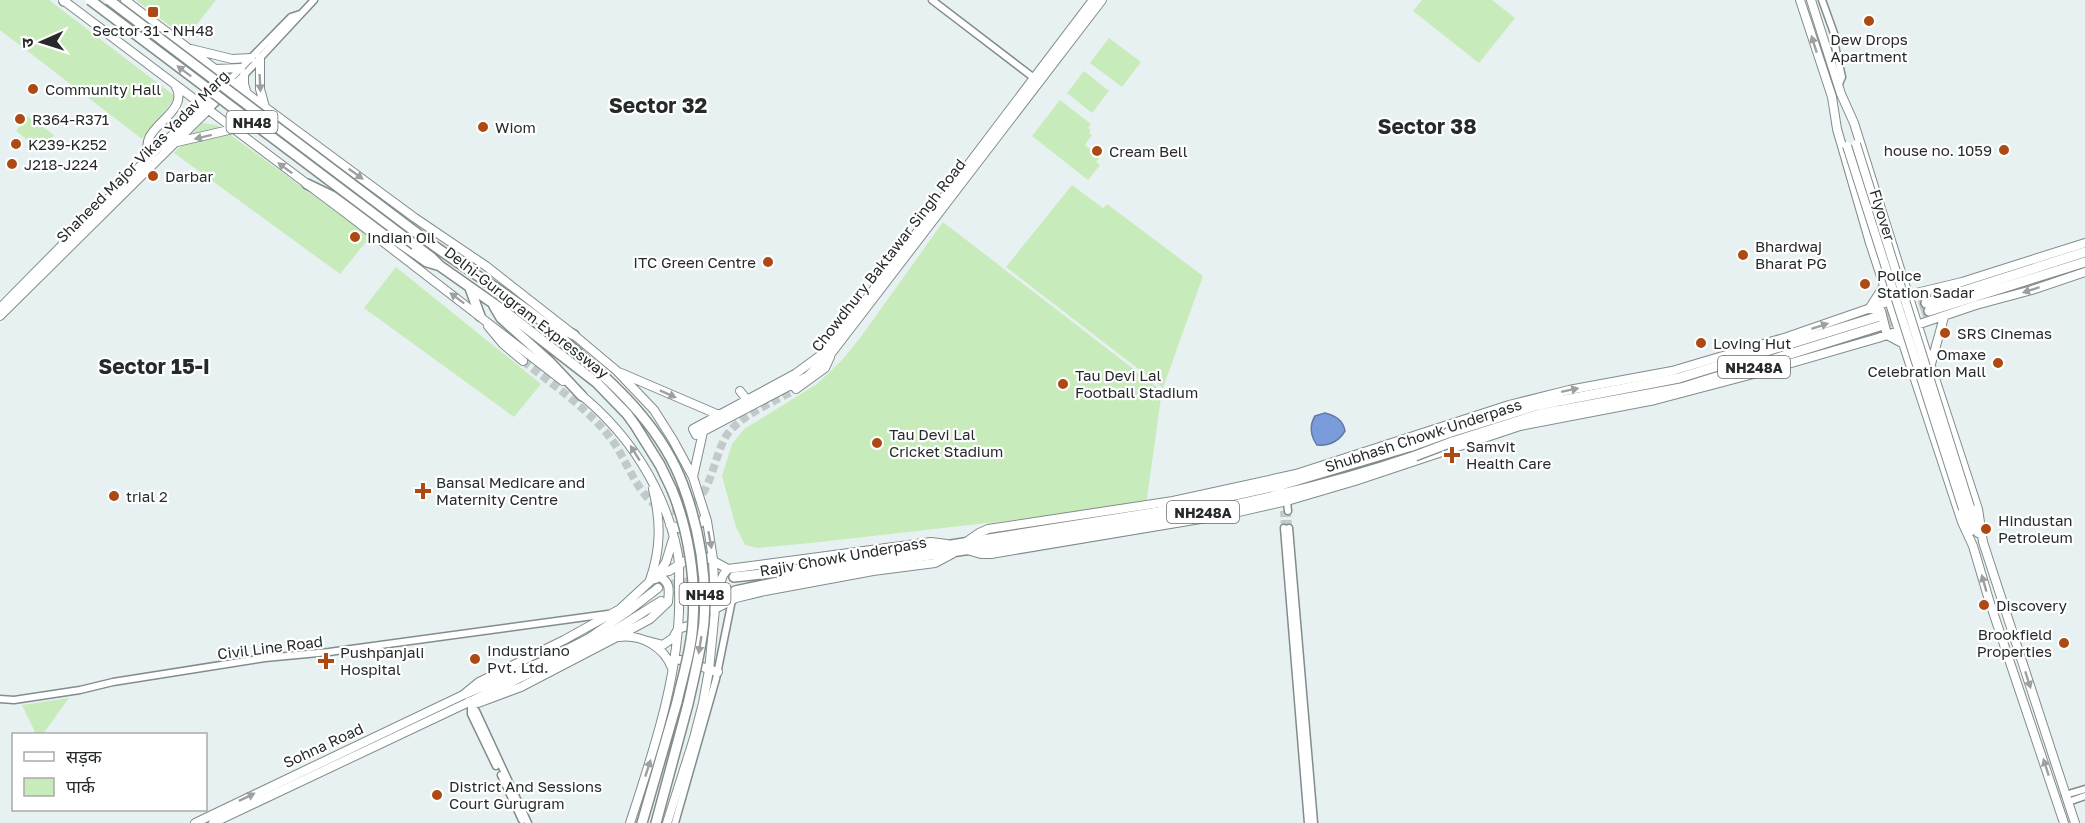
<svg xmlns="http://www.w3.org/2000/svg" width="2085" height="823" viewBox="0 0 2085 823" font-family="'Golos Text','Noto Sans Devanagari',sans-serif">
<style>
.green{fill:#c8ebbb}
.water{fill:#7a9cdb;stroke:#617aa6;stroke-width:1.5}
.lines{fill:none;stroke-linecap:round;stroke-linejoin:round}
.minor-tunnel{stroke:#c1c9ca;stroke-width:6;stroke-dasharray:6 3;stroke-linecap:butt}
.major-tunnel{stroke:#c1c9ca;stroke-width:8;stroke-dasharray:8 4;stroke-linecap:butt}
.highway-tunnel{stroke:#c1c9ca;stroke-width:9;stroke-dasharray:9 4.5;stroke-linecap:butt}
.minor-casing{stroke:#828c8c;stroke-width:9}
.major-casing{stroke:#828c8c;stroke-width:10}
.highway-casing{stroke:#828c8c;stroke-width:12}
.minor{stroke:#fff;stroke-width:6}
.major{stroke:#fff;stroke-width:8}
.highway{stroke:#fff;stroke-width:9}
.major-bridge-casing{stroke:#828c8c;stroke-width:10;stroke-linecap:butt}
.highway-bridge-casing{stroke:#828c8c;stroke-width:12;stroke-linecap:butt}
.major-bridge{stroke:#fff;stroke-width:8}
.highway-bridge{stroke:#fff;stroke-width:9}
.oneway{fill:#9e9fa0}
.poi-dot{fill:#ad4913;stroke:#fff;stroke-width:2}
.labels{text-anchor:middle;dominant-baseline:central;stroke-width:4.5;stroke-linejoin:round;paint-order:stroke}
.shield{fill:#fff;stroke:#686a6b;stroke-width:1.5}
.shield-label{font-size:14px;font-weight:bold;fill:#272a2b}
.poi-label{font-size:15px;fill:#272a2b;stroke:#fff;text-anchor:start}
.street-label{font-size:15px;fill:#272a2b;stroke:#fff}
.district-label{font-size:21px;font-weight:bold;fill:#272a2b;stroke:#fff}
</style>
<rect width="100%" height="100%" fill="#e7f1f2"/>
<path class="green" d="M0,0H49L176,97L142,139L0,30Z
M136,0H216L186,38Z
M1422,0H1492L1515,18L1479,63L1413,11Z
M1109,38L1141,62L1122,87L1090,63Z
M1084,71L1109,91L1092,113L1067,93Z
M1060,100L1091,124L1088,128L1091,130L1089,133L1092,135L1085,145L1100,157L1096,162L1100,165L1088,180L1032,136Z
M27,116L54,135L42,151L16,131Z
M202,123L217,125L370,237L340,274L174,153Z
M1072,185L1103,208L1107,204L1203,276L1163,388L1006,267Z
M943,222L1162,391L1146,505L811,543L758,548L745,545L736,527L722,476L732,444L744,429L817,384L842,360L860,338Z
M396,267L541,384L514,417L364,308Z
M69,698L43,734H36L22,705Z"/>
<path class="water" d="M1325,413C1336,416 1343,420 1345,431C1339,441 1329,446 1317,445C1310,435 1309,426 1315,416Z"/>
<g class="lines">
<path class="minor-tunnel" d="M1283,511L1284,528
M1288,511L1289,528"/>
<path class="major-tunnel" d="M523,361C553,385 589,409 612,440C627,460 639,500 663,509C677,515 695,505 703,493C713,476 716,455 725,438C736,417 776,401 796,389
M658,588L675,583L734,577
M663,601L675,596L735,591"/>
<path class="highway-tunnel" d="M1880,316L1926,303
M1883,325L1929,311"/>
<g class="minor-casing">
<path id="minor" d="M932,0L1034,78
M1822,0L1835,36V46L1842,77L1838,86
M203,107L291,17L300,14
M208,110L247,72L314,0
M1287,501L1288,511
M1284,528L1308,823
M1289,528L1314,823
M0,699L14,700L80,690L113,682L265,658L329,652L608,614
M468,701L476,711L528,823
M471,707V714L496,766
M501,775L522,820
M2065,795L2085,789
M2068,802L2085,796
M675,823L716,679L732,600"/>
</g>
<g class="major-casing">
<path id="major" d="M63,0L351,217L563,381
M125,0L266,108L415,218L486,266L574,335L617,371L654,410L673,440L693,477L707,521L713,559L715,609L709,670L703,703L694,738L667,823
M1093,0L849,322L821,355L795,374L693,429L696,435L808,376L830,355L1102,0
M1800,0L1832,97L1837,129L1870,243L1962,522L1973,546L1989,600L2064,823
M1811,0L1841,94L1854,123L1924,345L1978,509L1983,542L2075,823
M191,49L232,59L251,58
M260,58V89L265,107
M215,69L241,68
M244,75V84L247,94
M173,143L233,129
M151,156C133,128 191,115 176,87
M0,308L157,149L203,107
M1869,309L1884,286
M1871,309L1881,311L1887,335L1902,343
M0,316L208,110
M488,326L503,344L523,361
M1931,364L1944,317
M621,373L719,415
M796,389L825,368L830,357
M740,391L748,401
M580,394C629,434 664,488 677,550C680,562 679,575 679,587C682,667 655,747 630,823
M693,477L703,432
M1970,507L1978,533
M1963,509L1970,532
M670,525C686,532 695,532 705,517
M966,542L979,533L988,529L1173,501L1296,474L1509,405L1569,390L1672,371L1787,337L1908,295L1962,282L2085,243
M967,550L981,554H991L1230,514L1287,501L1355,481L1520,426L1655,400L1746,376L1878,338L1976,305L2032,290L2085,272
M728,569C720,577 719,584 724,595L736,598
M659,573L666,562L673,539
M650,580C661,549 661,521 653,489
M711,609H715L736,598L765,591L873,571L935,563L952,554
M619,637C642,634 664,647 672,668
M644,640L663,645L673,638L678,629L691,625H698
M674,658L718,672
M463,695L479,682L564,640L620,609L659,573L669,571L685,561L696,557H706L728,569L931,542L947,544
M471,701L478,703L521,687L615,638L650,619L668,602C669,591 671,583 660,577L655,579
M195,823L463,695L546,660L589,638L627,612L658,588
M213,823L596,642L661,601"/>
</g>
<g class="highway-casing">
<path id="highway" d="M64,0V1
M307,184L332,196L427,262L437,265
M422,237C461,266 503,291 542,321C555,331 567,343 579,354C622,391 663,431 683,485
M415,245L431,257L440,266L507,313L597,383L627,414L635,425L660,465L672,490
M470,288L480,316
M1926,303L2085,252
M494,306L501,318L550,362L582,396
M1929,311L2085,262
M550,324L574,335
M1448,433L1538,405L1679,378L1880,316
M1452,442L1540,414L1681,388L1883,325
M734,577L788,571L1158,512L1281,485L1412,446
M735,591C787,580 839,569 891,561C1068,534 1246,514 1415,456
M642,823L677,702
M656,823L688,704"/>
</g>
<use href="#minor" class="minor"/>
<use href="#major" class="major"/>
<use href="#highway" class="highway"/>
<g class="major-bridge-casing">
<path id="major-bridge" d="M1856,144L1970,507
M1847,146L1963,509"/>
</g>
<g class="highway-bridge-casing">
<path id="highway-bridge" d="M90,0L415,245
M109,0L422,237
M1412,446L1448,433
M1415,456L1452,442
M683,485C699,528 707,576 704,622C701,650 694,677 688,704
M672,490C688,529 696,578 693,621C692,648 683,675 677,702"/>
</g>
<use href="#major-bridge" class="major-bridge"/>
<use href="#highway-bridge" class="highway-bridge"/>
</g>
<defs><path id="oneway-solid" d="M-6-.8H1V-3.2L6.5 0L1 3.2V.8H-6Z" transform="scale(1.5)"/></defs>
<g class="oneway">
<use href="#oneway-solid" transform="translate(1814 44) rotate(-108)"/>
<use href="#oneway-solid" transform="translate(184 71) rotate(-143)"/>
<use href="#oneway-solid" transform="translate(260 83) rotate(87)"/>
<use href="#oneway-solid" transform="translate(203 137) rotate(166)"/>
<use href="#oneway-solid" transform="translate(285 168) rotate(-144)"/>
<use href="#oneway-solid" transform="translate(356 174) rotate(36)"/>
<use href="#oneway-solid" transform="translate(2031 290) rotate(162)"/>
<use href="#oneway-solid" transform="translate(457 298) rotate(-143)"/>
<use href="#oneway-solid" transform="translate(1820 326) rotate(-18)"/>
<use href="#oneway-solid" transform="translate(1570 390) rotate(-12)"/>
<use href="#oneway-solid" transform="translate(668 394) rotate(24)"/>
<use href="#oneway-solid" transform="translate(635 453) rotate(-122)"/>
<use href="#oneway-solid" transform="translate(710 540) rotate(80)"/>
<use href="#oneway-solid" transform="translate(1984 583) rotate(-106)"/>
<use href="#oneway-solid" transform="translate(700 645) rotate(99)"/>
<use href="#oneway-solid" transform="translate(2028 680) rotate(72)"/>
<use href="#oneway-solid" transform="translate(2046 767) rotate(-108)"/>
<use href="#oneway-solid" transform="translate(648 768) rotate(-72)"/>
<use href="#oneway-solid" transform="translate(247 797) rotate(-26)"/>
</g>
<g class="poi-dot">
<rect x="147" y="6" width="12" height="12" rx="3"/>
<circle cx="1869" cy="21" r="6"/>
<circle cx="33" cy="89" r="6"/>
<circle cx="20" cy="119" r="6"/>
<circle cx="483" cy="127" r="6"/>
<circle cx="16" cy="144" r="6"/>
<circle cx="2004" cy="150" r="6"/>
<circle cx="1097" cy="151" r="6"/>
<circle cx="12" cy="164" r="6"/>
<circle cx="153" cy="176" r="6"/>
<circle cx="355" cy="237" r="6"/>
<circle cx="1743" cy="255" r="6"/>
<circle cx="768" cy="262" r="6"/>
<circle cx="1865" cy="284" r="6"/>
<circle cx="1945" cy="333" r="6"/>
<circle cx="1701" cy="343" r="6"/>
<circle cx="1998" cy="363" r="6"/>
<circle cx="1063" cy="384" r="6"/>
<circle cx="877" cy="443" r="6"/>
<path d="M1449 446h6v6h6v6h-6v6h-6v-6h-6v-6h6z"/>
<path d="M420 482h6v6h6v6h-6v6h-6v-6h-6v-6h6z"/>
<circle cx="114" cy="496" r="6"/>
<circle cx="1986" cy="529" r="6"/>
<circle cx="1984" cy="605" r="6"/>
<circle cx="2064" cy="643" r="6"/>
<circle cx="475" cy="659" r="6"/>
<path d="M323 652h6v6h6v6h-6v6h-6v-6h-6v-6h6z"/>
<circle cx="437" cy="795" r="6"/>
</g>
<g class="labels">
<g class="shield">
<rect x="226.5" y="111" width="51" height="22" rx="4.5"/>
<rect x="1718" y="356" width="72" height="22" rx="4.5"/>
<rect x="1167" y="501" width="72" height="22" rx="4.5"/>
<rect x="679.5" y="583" width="51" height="22" rx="4.5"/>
</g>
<g class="shield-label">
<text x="252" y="122">NH48</text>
<text x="1754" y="367">NH248A</text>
<text x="1203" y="512">NH248A</text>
<text x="705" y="594">NH48</text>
</g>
<g class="poi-label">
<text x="153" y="30" text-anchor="middle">Sector 31 - NH48</text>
<text x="1869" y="39" text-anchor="middle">Dew Drops<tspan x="1869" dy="17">Apartment</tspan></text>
<text x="45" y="89">Community Hall</text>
<text x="32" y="119">R364-R371</text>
<text x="495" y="127">Wiom</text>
<text x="28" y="144">K239-K252</text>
<text x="1992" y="150" text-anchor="end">house no. 1059</text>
<text x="1109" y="151">Cream Bell</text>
<text x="24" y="164">J218-J224</text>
<text x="165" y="176">Darbar</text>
<text x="367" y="237">Indian Oil</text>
<text x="1755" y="246">Bhardwaj<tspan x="1755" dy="17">Bharat PG</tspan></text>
<text x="756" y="262" text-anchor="end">ITC Green Centre</text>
<text x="1877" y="275">Police<tspan x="1877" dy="17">Station Sadar</tspan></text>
<text x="1957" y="333">SRS Cinemas</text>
<text x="1713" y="343">Loving Hut</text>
<text x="1986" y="354" text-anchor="end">Omaxe<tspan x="1986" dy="17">Celebration Mall</tspan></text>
<text x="1075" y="375">Tau Devi Lal<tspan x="1075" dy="17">Football Stadium</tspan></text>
<text x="889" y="434">Tau Devi Lal<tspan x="889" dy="17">Cricket Stadium</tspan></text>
<text x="1466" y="446">Samvit<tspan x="1466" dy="17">Health Care</tspan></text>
<text x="436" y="482">Bansal Medicare and<tspan x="436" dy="17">Maternity Centre</tspan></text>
<text x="126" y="496">trial 2</text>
<text x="1998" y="520">Hindustan<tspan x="1998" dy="17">Petroleum</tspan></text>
<text x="1996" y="605">Discovery</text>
<text x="2052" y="634" text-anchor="end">Brookfield<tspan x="2052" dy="17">Properties</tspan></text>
<text x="487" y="650">Industriano<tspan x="487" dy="17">Pvt. Ltd.</tspan></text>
<text x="340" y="652">Pushpanjali<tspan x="340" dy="17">Hospital</tspan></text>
<text x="449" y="786">District And Sessions<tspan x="449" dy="17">Court Gurugram</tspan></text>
</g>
<g class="street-label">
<text transform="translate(142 156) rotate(-45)">Shaheed Major Vikas Yadav Marg</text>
<text transform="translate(1883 215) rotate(73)">Flyover</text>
<text transform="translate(888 255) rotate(-52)">Chowdhury Baktawar Singh Road</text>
<text transform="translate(527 312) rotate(38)">Delhi-Gurugram Expressway</text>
<text transform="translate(1423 435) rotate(-18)">Shubhash Chowk Underpass</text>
<text transform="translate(843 556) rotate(-10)">Rajiv Chowk Underpass</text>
<text transform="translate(270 647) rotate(-7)">Civil Line Road</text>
<text transform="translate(323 745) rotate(-25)">Sohna Road</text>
</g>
<g class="district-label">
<text x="658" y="105">Sector 32</text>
<text x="1427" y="126">Sector 38</text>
<text x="154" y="366">Sector 15-I</text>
</g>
</g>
<rect x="12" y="733" width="195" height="78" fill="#ffffff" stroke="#a9aaaa" stroke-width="1.5"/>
<rect x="24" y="752" width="30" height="9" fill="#ffffff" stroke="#a9aaaa" stroke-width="1.5"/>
<text x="66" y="763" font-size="18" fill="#272a2b">सड़क</text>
<rect x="24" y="778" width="30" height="18" fill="#c8ebbb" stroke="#a9aaaa" stroke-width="1.5"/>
<text x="66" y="793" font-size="18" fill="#272a2b">पार्क</text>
<g transform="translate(42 42) rotate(267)" stroke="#ffffff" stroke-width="4.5" paint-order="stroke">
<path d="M0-4.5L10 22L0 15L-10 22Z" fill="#272a2b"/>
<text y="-9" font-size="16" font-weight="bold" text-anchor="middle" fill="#272a2b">उ</text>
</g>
</svg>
